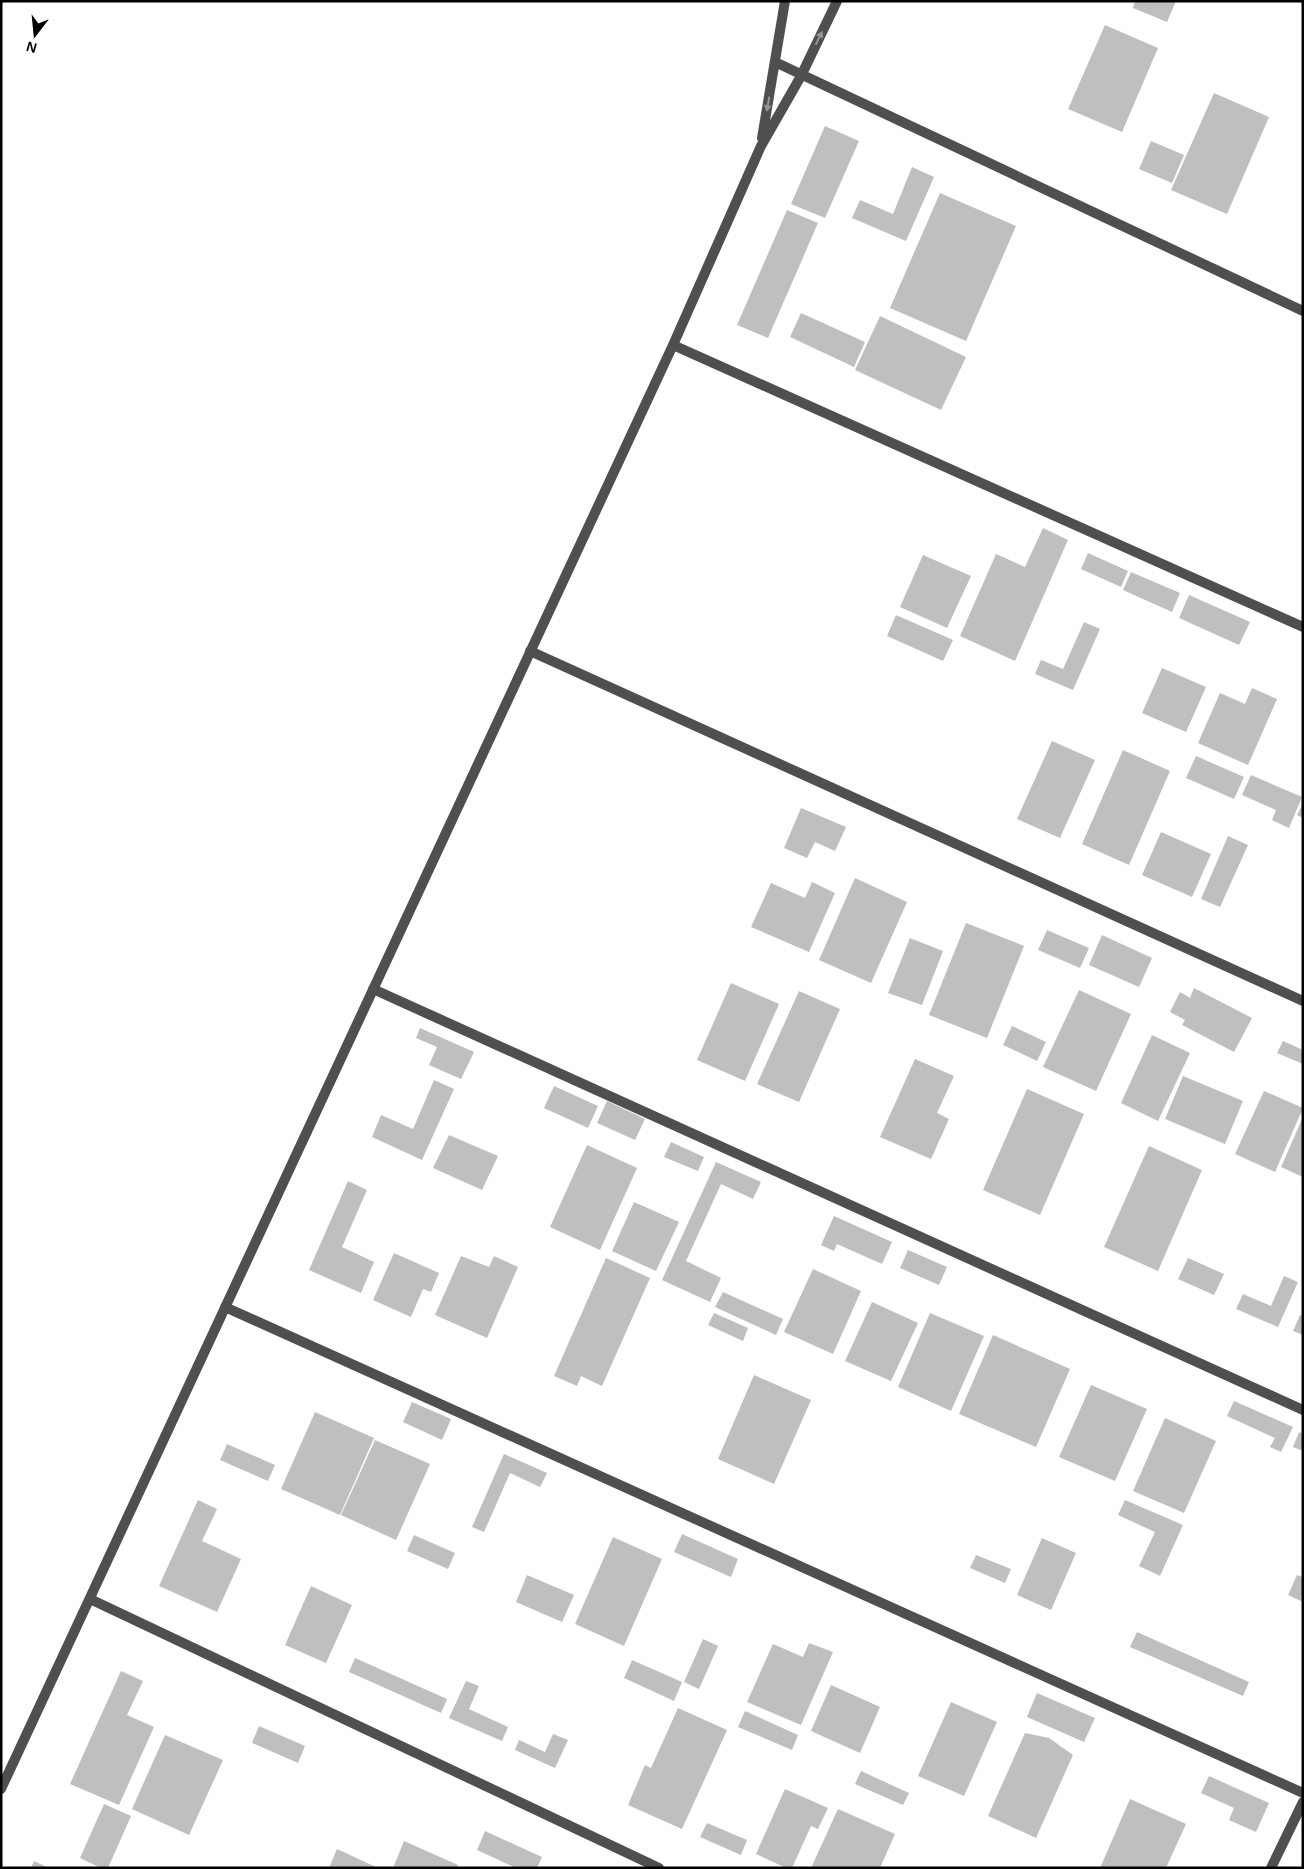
<svg xmlns="http://www.w3.org/2000/svg" width="1304" height="1869" viewBox="0 0 1304 1869" font-family="Helvetica,sans-serif">
<style>
.building{fill:#bfbfbf}
.lines{fill:none;stroke-linecap:round;stroke-linejoin:round}
.street{stroke:#4f4f4f;stroke-width:10}
.oneway{fill:#959595}
</style>
<rect width="100%" height="100%" fill="#fff"/>
<path class="building" d="M1135,1H1176L1167,22L1133,8Z
M1105,25L1158,48L1122,132L1068,109Z
M1214,93L1269,117L1227,214L1171,190Z
M825,126L859,141L825,218L791,204Z
M1151,141L1184,155L1172,183L1139,169Z
M912,167L934,177L906,241L852,218L860,200L893,214Z
M940,193L1016,226L966,341L890,308Z
M787,210L818,223L768,338L737,325Z
M801,313L865,342L854,367L790,337Z
M880,316L966,357L941,410L855,370Z
M1043,528L1068,540L1015,661L960,636L996,554L1025,567Z
M1088,553L1128,571L1121,587L1081,569Z
M923,555L971,576L947,628L900,607Z
M1131,572L1180,593L1172,612L1123,590Z
M1189,595L1250,622L1239,645L1179,618Z
M896,615L953,640L943,661L887,636Z
M1084,622L1100,629L1073,690L1035,674L1041,660L1063,669Z
M1162,668L1206,687L1186,732L1142,713Z
M1252,688L1277,699L1248,765L1198,743L1220,693L1245,704Z
M1052,741L1095,760L1060,838L1017,819Z
M1123,750L1170,771L1129,865L1082,844Z
M1196,756L1244,777L1234,799L1186,778Z
M1251,775L1302,797L1289,828L1272,820L1276,810L1242,795Z
M1303,803V818L1297,815Z
M801,808L846,827L835,851L815,842L807,858L784,848Z
M1161,832L1211,854L1192,897L1142,875Z
M1228,836L1248,845L1220,907L1201,899Z
M855,878L907,902L871,983L819,960Z
M812,882L835,893L809,952L751,927L771,883L805,898Z
M966,923L1024,946L987,1038L929,1015Z
M1047,930L1089,948L1080,968L1038,950Z
M1102,935L1152,958L1139,987L1089,965Z
M910,938L943,951L922,1005L888,993Z
M731,983L779,1004L745,1081L697,1060Z
M1194,988L1252,1018L1234,1052L1182,1025L1185,1020L1170,1012L1180,992L1190,998Z
M1079,990L1131,1014L1096,1091L1043,1067Z
M799,991L840,1009L799,1102L757,1084Z
M1012,1026L1046,1042L1037,1061L1003,1045Z
M420,1028L474,1052L461,1079L429,1065L437,1047L416,1038Z
M1152,1035L1190,1053L1158,1121L1121,1103Z
M1283,1041L1303,1050V1064L1277,1053Z
M915,1059L954,1076L937,1113L949,1119L931,1159L880,1137Z
M1183,1076L1243,1101L1225,1144L1165,1119Z
M434,1080L454,1089L422,1160L372,1137L381,1115L413,1129Z
M554,1086L598,1106L588,1128L544,1108Z
M1027,1089L1084,1114L1040,1215L983,1190Z
M1264,1091L1303,1108L1275,1172L1235,1154Z
M607,1101L645,1119L635,1140L597,1123Z
M1303,1117V1177L1281,1167Z
M449,1135L498,1156L482,1190L433,1168Z
M671,1142L704,1157L698,1171L664,1157Z
M587,1145L637,1168L600,1250L550,1227Z
M1149,1146L1202,1170L1158,1271L1104,1247Z
M716,1162L761,1182L753,1199L721,1184L686,1261L721,1278L710,1302L662,1280Z
M348,1181L367,1190L342,1247L374,1262L361,1293L309,1270Z
M634,1202L679,1222L656,1271L612,1251Z
M834,1216L892,1242L882,1264L837,1244L834,1251L821,1245Z
M908,1250L947,1267L939,1285L900,1268Z
M394,1253L439,1273L431,1292L423,1289L411,1317L373,1300Z
M461,1256L489,1267L494,1256L518,1267L487,1338L435,1315Z
M606,1258L650,1278L602,1386L581,1376L577,1386L554,1376Z
M1188,1258L1224,1274L1214,1295L1178,1279Z
M813,1269L861,1291L833,1354L784,1332Z
M1284,1276L1298,1282L1278,1327L1236,1309L1243,1294L1271,1306Z
M723,1292L783,1319L776,1335L715,1307Z
M872,1302L918,1323L891,1381L845,1361Z
M714,1313L748,1328L743,1341L708,1325Z
M930,1313L984,1336L951,1411L898,1387Z
M1300,1315L1303,1316V1335L1293,1331Z
M993,1335L1070,1369L1036,1447L959,1414Z
M754,1375L811,1400L774,1484L718,1459Z
M1091,1385L1147,1409L1115,1481L1059,1457Z
M1234,1401L1293,1427L1281,1452L1270,1447L1275,1438L1227,1416Z
M412,1402L451,1419L442,1440L403,1422Z
M315,1412L374,1438L340,1515L281,1489Z
M1165,1418L1216,1441L1184,1513L1133,1491Z
M1299,1432L1303,1434V1451L1293,1447Z
M375,1440L430,1464L396,1540L341,1515Z
M227,1444L275,1465L268,1481L220,1460Z
M504,1454L547,1473L540,1487L510,1473L484,1532L472,1527Z
M198,1500L217,1509L202,1541L241,1559L217,1612L159,1586Z
M1125,1500L1183,1525L1160,1576L1139,1566L1155,1532L1118,1515Z
M682,1534L738,1559L731,1577L674,1552Z
M414,1535L455,1553L448,1569L407,1551Z
M613,1537L662,1559L624,1646L575,1624Z
M1042,1538L1076,1553L1051,1610L1017,1595Z
M976,1555L1011,1569L1005,1583L970,1568Z
M527,1575L574,1595L562,1622L516,1602Z
M1297,1575L1303,1577V1602L1288,1595Z
M311,1586L352,1605L326,1663L285,1645Z
M1137,1632L1249,1682L1243,1696L1130,1647Z
M703,1639L718,1646L699,1689L684,1682Z
M809,1643L833,1652L801,1725L747,1702L773,1644L803,1657Z
M355,1658L447,1699L441,1713L349,1672Z
M632,1660L682,1682L674,1701L624,1678Z
M121,1671L143,1681L127,1715L154,1727L119,1805L70,1784Z
M466,1681L479,1686L469,1709L508,1727L502,1741L449,1718Z
M831,1685L880,1707L860,1753L811,1731Z
M1037,1693L1095,1718L1084,1742L1027,1717Z
M951,1702L997,1722L964,1796L918,1776Z
M678,1708L727,1730L682,1829L628,1805L645,1765L651,1768Z
M745,1711L798,1735L792,1750L738,1727Z
M259,1726L305,1746L298,1763L252,1743Z
M1025,1733L1049,1738L1073,1755L1036,1838L988,1816Z
M553,1734L568,1740L555,1768L515,1750L519,1740L545,1752Z
M165,1735L223,1760L189,1835L132,1809Z
M861,1771L909,1793L903,1805L855,1784Z
M1209,1776L1269,1803L1256,1832L1229,1820L1234,1808L1201,1793Z
M785,1789L828,1808L818,1829L811,1826L792,1868H786L756,1854Z
M1130,1799L1186,1824L1166,1868H1100Z
M104,1804L131,1816L108,1868H101L80,1858Z
M838,1809L895,1834L880,1868H811Z
M707,1823L747,1840L741,1855L700,1837Z
M485,1831L542,1857L537,1868H516L477,1850Z
M404,1841L458,1865L457,1868H393Z
M337,1849L378,1868H329Z
M34,1861L49,1868H31Z"/>
<g class="lines">
<path class="street" d="M775,62L1303,311
M762,138L785,1
M673,345L1303,627
M530,651L1303,1001
M373,989L1303,1410
M225,1307L1303,1793
M90,1599L659,1868
M1,1789L673,345L761,146L801,76L837,1
M1271,1868L1303,1802"/>
</g>
<defs><path id="oneway-solid" d="M-6-.8H1V-3.2L6.5 0L1 3.2V.8H-6Z" transform="scale(1.25)"/></defs>
<g class="oneway">
<use href="#oneway-solid" transform="translate(819 38) rotate(-64)"/>
<use href="#oneway-solid" transform="translate(768 104) rotate(100)"/>
</g>
<rect width="1304" height="1869" fill="none" stroke="#000000" stroke-width="5"/>
<g transform="translate(35 35) rotate(196)" stroke="#ffffff" stroke-width="4" paint-order="stroke">
<path d="M0-4L9 19L0 12L-9 19Z" fill="#000000"/>
<text y="-8" font-size="14" font-weight="bold" text-anchor="middle" fill="#000000">N</text>
</g>
</svg>
